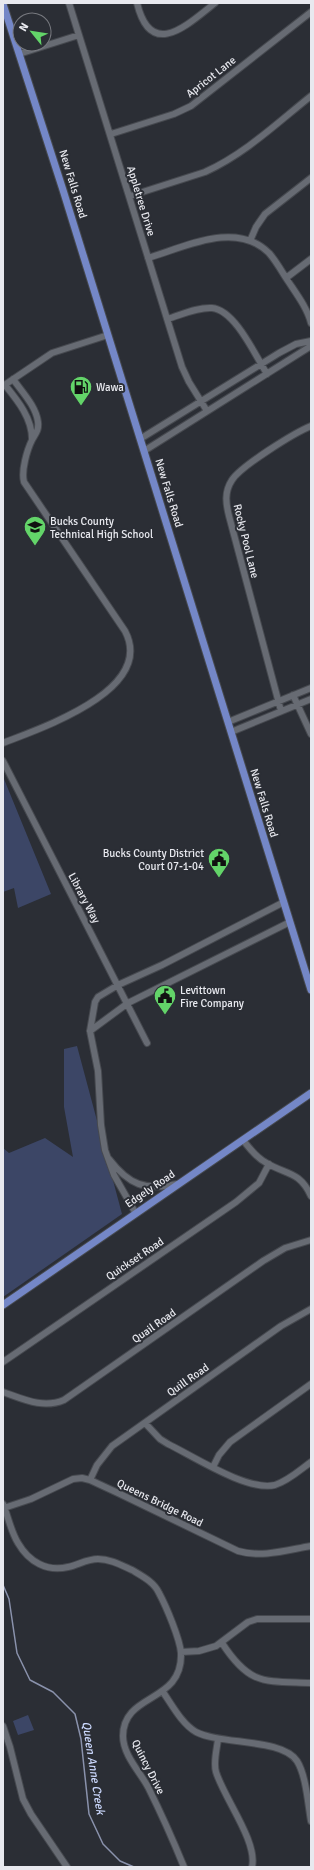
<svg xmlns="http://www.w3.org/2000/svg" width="314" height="1870" viewBox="0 0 314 1870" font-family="Signika,sans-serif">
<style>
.green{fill:#3c4666}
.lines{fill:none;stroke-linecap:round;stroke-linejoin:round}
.stream{stroke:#8a92ac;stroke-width:1.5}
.minor-casing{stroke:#46494f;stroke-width:8}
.major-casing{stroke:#46494f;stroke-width:9}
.minor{stroke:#676b73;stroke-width:6}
.major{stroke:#7487c7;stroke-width:7}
.labels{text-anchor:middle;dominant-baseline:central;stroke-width:4;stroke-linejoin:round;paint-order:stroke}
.street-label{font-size:11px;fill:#e8e9ef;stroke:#2b2e35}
.poi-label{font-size:11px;fill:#e8e9ef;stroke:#2b2e35;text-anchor:start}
.water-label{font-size:12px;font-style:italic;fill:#ccd9fe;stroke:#2b2e35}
</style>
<rect width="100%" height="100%" fill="#2b2e35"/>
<path class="green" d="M4,779L51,894L18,908L14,888L3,892V780Z
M77,1046L122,1214L3,1297V1148L9,1153L45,1138L73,1157L64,1107V1049Z
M28,1715L34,1730L18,1735L13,1721Z"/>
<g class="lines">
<path class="stream" d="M3,1585L9,1599L17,1653L30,1680L53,1692L75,1714L81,1739L89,1814L103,1844L120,1861L134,1867"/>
<g class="minor-casing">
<path id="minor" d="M69,3L182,367L189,382L207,411
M137,3C151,61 188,24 215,3
M19,54L79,35
M111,134L174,114L191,106L311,12
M130,196L205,172C245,154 277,123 311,96
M250,241L256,227L265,214L311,178
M148,258C185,247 236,220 269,253C276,261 281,270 286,278C295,292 307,307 311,323
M286,278L311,259
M167,319C181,315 197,307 212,308C235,310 255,355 267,374
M5,385C18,401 32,418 32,439
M3,386L52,353L108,335
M140,439L279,353L296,344L311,341
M144,451L311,346
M293,695L311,734
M281,711L229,516C226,504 224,492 232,480C241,466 294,433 311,426
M228,722L311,688
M231,732L311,699
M3,743C41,728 156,690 125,631L24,482C21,471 27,450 32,440C36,433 39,430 38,422C36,406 22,392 13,379
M3,761L147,1043
M90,1031L128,1003L290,922
M243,1140C249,1148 256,1157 265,1162C285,1175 299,1170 311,1196
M109,1159C129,1185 145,1191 177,1184
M135,1212L114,1175L105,1150L101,1125L98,1071L90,1031L95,1002L98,997L118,985L162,965L284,902
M3,1362L236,1202L259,1183L269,1164
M3,1392C23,1399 43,1409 64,1400L263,1261L285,1248L311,1240
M145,1423L160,1439L168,1444C193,1456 248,1492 275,1485C288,1481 300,1470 311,1462
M213,1467L219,1455L230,1442L311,1384
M90,1480L97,1465L112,1446L281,1326L311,1309
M3,1504C8,1516 11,1532 18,1543C29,1562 47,1572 68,1567C78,1565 87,1559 98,1559C110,1559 121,1565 132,1570C142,1576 154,1582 159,1593C166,1606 180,1639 181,1653C183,1704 123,1692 123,1736C123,1755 140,1772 148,1787C161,1813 173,1840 184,1867
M4,1508L31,1499L73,1479L82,1478L90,1480L118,1493L238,1551C262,1558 287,1550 311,1546
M222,1643C250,1686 264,1681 311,1683
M181,1652L199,1651L216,1646L248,1622L257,1619H311
M163,1692C172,1705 182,1724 196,1732C221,1745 282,1738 297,1761C306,1775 308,1804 311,1821
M3,1726L10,1747L23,1799L31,1814L67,1867
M218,1739C217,1749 213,1762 216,1772C224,1798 258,1842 252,1867"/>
</g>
<g class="major-casing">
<path id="major" d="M3,4L63,190L311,990
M3,1305L311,1093"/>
</g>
<use href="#minor" class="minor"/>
<use href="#major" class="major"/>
</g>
<defs>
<g id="fuel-pin" transform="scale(1.15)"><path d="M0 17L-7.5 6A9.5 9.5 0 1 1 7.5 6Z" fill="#63d469" stroke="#2b2e35"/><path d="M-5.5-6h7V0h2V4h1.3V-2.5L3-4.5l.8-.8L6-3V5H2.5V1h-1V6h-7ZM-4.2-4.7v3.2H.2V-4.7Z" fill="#111"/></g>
<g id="school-pin" transform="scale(1.15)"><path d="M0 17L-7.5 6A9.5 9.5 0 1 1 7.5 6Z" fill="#63d469" stroke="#2b2e35"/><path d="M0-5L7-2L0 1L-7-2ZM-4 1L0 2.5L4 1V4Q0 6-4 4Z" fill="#111"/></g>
<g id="civic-pin" transform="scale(1.15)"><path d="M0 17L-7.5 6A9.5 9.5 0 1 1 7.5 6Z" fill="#63d469" stroke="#2b2e35"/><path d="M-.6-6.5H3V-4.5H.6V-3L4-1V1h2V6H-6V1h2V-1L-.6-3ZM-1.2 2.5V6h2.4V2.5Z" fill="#111"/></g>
</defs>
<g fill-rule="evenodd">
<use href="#fuel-pin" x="81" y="387"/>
<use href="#school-pin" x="35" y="527"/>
<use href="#civic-pin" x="219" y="859"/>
<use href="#civic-pin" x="165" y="996"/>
</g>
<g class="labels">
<g class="street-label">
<text transform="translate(211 77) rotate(-38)">Apricot Lane</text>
<text transform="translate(73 184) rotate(73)">New Falls Road</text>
<text transform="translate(141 201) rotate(73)">Appletree Drive</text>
<text transform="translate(169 493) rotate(73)">New Falls Road</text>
<text transform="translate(246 541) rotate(76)">Rocky Pool Lane</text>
<text transform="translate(264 803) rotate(73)">New Falls Road</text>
<text transform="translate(84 898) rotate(62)">Library Way</text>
<text transform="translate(150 1189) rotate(-34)">Edgely Road</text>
<text transform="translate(135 1259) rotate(-34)">Quickset Road</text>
<text transform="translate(154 1326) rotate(-35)">Quail Road</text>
<text transform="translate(188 1380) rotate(-35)">Quill Road</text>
<text transform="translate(160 1503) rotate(26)">Queens Bridge Road</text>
<text transform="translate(148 1767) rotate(63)">Quincy Drive</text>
</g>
<g class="poi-label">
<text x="96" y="387">Wawa</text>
<text x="50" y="521">Bucks County<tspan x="50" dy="13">Technical High School</tspan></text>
<text x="204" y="853" text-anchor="end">Bucks County District<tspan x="204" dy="13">Court 07-1-04</tspan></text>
<text x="180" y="990">Levittown<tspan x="180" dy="13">Fire Company</tspan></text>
</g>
<g class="water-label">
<text transform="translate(93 1768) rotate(81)">Queen Anne Creek</text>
</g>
</g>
<rect width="314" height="1870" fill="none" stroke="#e8e9ef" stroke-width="8"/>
<g transform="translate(32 32) rotate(300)"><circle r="19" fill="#2b2e35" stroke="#77797f"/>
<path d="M0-3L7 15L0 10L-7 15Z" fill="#63d469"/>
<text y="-6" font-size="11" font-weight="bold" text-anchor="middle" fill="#e8e9ef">N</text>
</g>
</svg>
